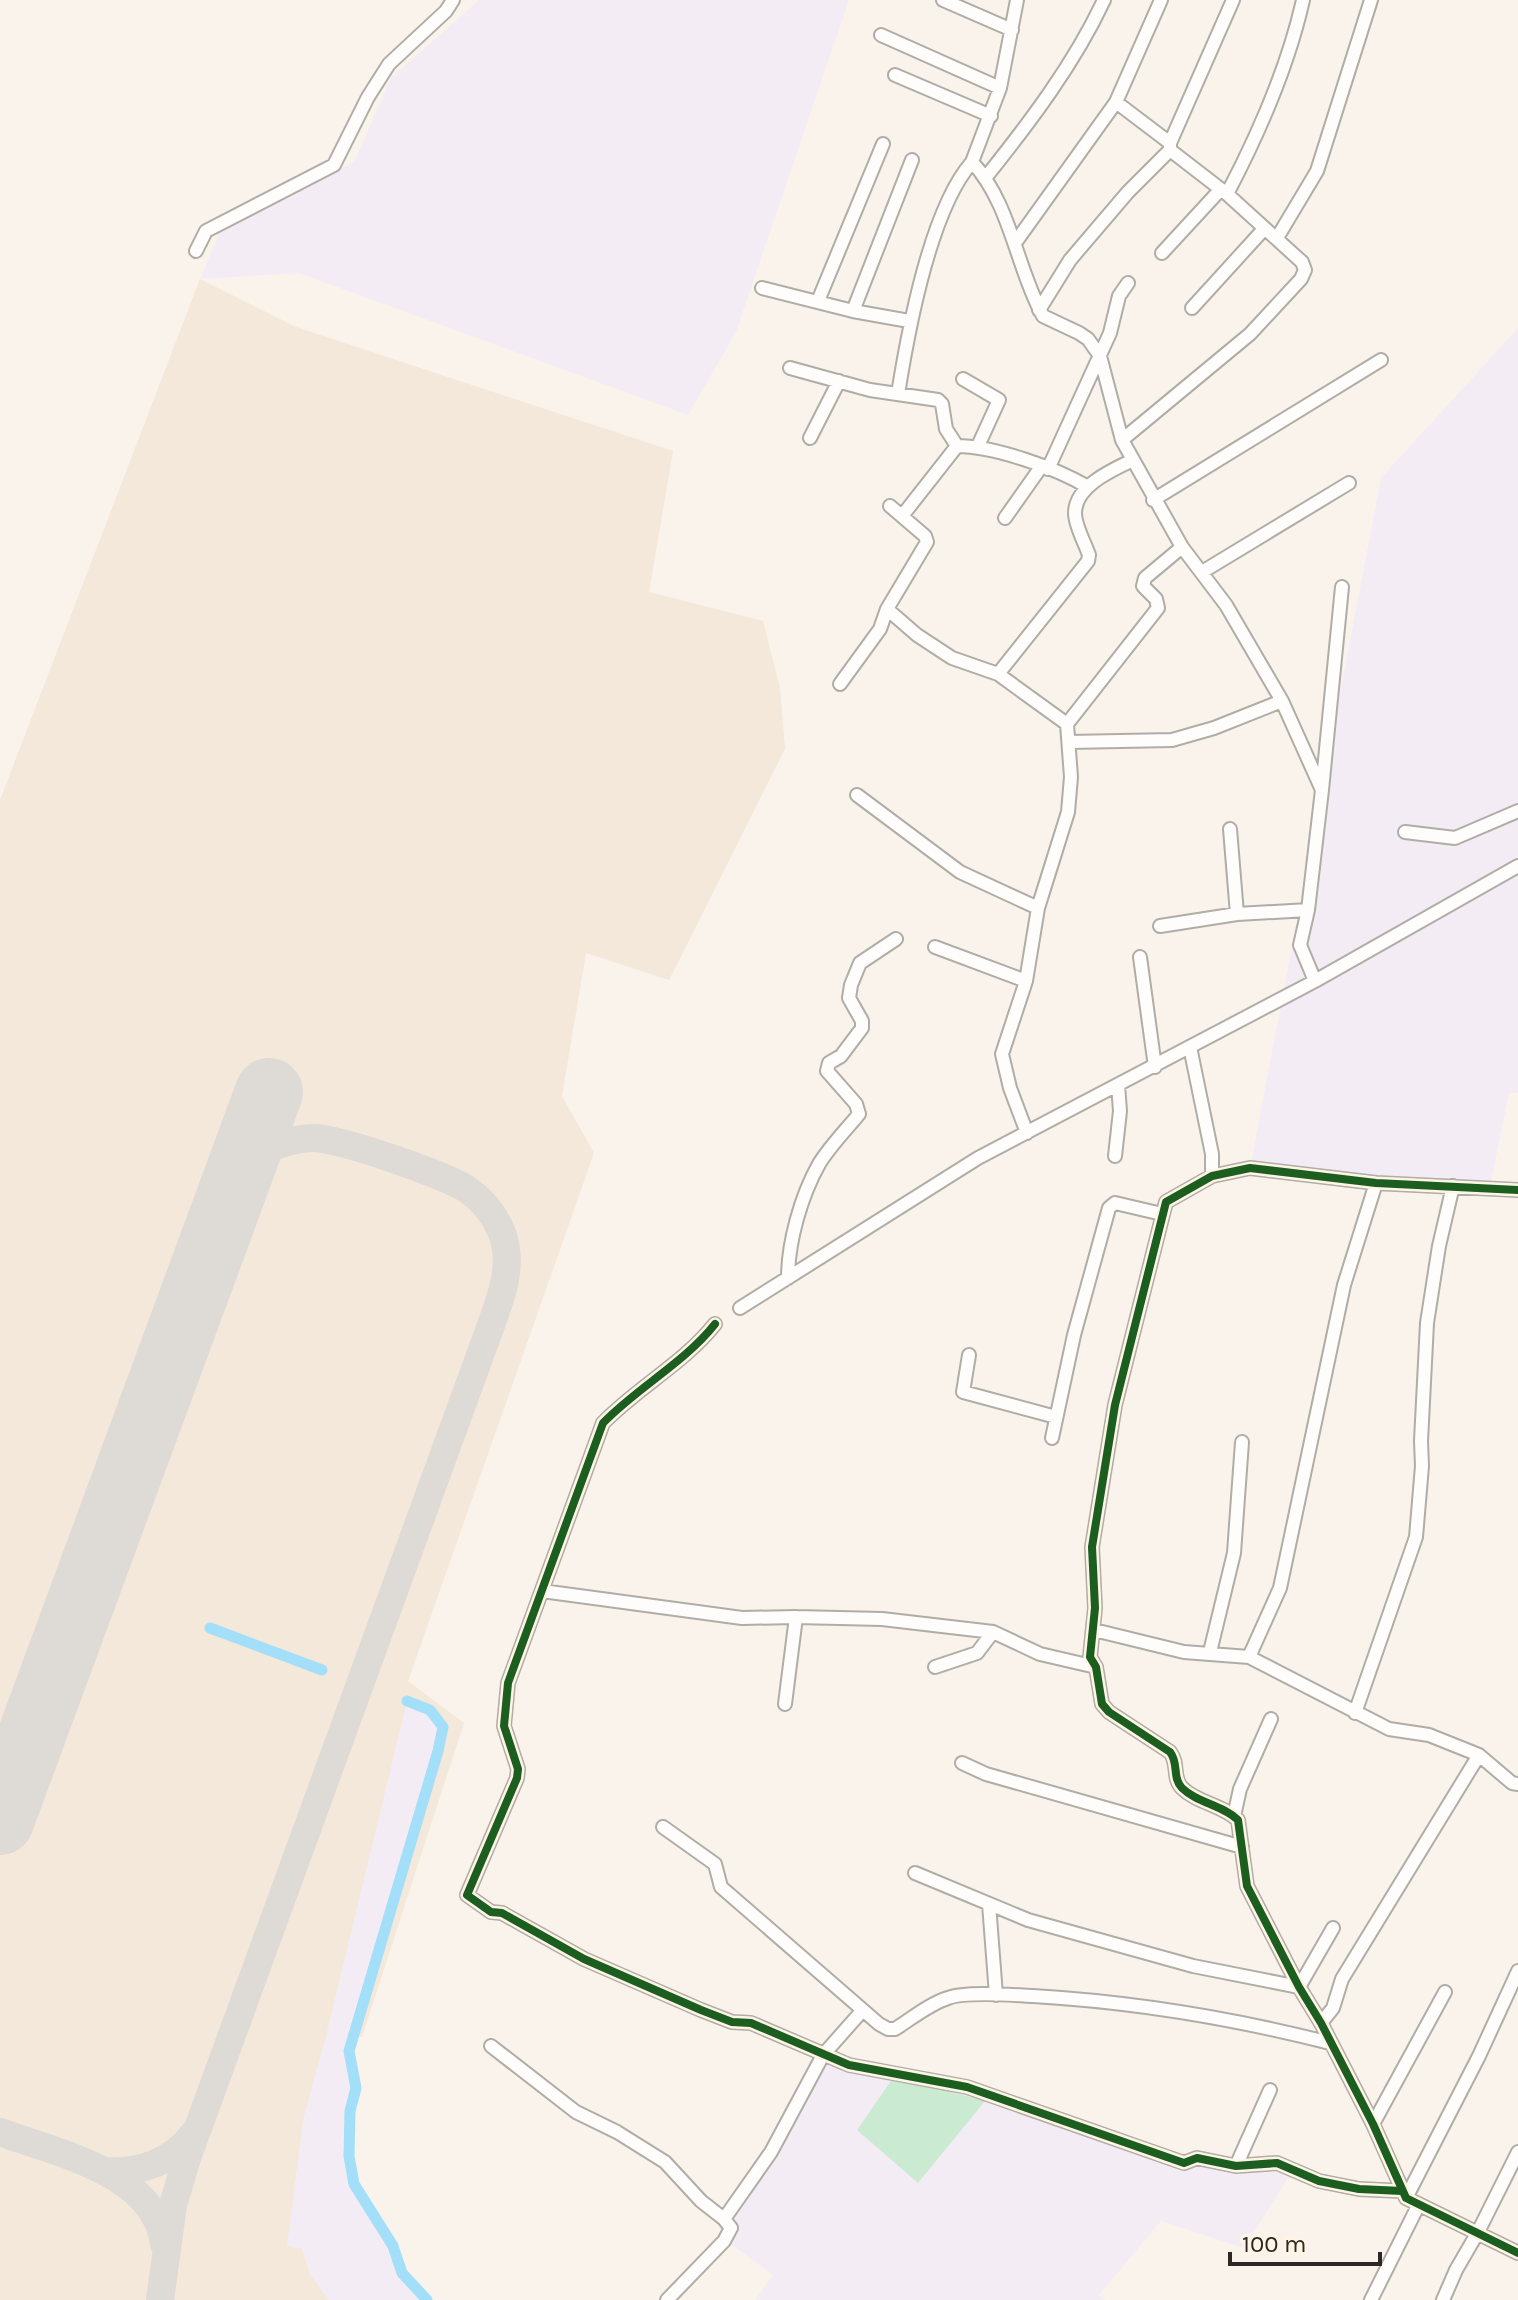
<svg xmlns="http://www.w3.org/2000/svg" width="1518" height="2300" viewBox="0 0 1518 2300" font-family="Karla,sans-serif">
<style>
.built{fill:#f3e8d9}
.industrial{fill:#f4ecf4}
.green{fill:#cbead2}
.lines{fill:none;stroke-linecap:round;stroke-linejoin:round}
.canal{stroke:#a3dff8;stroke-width:11}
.taxiway{stroke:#dedad6;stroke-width:28}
.runway{stroke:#dedad6;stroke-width:68}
.minor-casing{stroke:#b0aca6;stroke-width:16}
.minor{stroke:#fefdfc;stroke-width:12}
.cycleway-casing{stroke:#fff4e5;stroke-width:13}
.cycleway{stroke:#1b5e20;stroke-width:8}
</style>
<rect width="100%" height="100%" fill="#f9f3eb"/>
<path class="built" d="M200,279L296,327L673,451L649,592L763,621L780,688L785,749L669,980L586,953L562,1096L594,1153L408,1681L464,1723L362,2037L344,2031L295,2248H302L310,2274L329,2300H0V800Z"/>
<path class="industrial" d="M479,0H849L736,332L688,415L299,273L200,279L222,227L354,162L391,78Z
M1518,328V1093H1509L1490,1187L1250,1168L1381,478Z
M407,1701L430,1710L443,1727L438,1751L349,2051L356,2088L350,2111L349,2156L354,2184L393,2246L402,2273L427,2300H329L310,2274L302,2248L287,2246L303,2120L327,2032Z
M823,2055L967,2087L1171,2158L1277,2163L1291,2173L1244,2248L1161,2221L1099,2295L1105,2300H755L773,2275L729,2243L724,2219Z"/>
<path class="green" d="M891,2081L936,2088L985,2101L918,2183L857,2130Z"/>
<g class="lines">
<path class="canal" d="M210,1628L322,1670
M407,1701L430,1710L443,1727L438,1751L349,2051L356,2088L350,2111L349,2156L354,2184L393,2246L402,2273L427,2300"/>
<path class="taxiway" d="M0,2132C57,2153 156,2173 164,2244
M105,2171C140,2173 173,2162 194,2133
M160,2300L173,2205L187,2158L490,1328C501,1297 514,1266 502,1233C495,1216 484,1201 468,1190C448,1176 337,1137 312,1138C286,1139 260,1150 241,1169"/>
<path class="runway" d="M0,1821L269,1092"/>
<g class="minor-casing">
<path id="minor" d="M943,0L1012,30
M1017,0L1000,88L972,162C1011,204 1016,267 1043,316L1079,333L1088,339L1100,356L1122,440L1182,547L1226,605L1282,701L1322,790
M881,35L1000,88
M895,75L991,116
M1116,102L1170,143V150L1227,194L1302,262L1305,270L1301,279L1250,334L1122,440
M1170,143L1233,0
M986,177C1030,122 1074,64 1104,0
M1227,194C1259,133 1288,67 1303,0
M1277,238L1317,171L1371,0
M1015,243L1116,102L1161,0
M196,251L206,231L334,165L368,97L389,64L446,11L453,0
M1162,253L1221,189
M762,288L853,311L909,321
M818,301L883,144
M1192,308L1264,229
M1039,310L1070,260L1128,192L1170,150
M853,311L912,160
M790,368L870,390L938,400L942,404L946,429L957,446C994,446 1056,468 1088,487
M963,379L999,400L978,446
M898,394C908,331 930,210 972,162
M810,438L839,381
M1048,469L1110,333L1119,296L1128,283
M1153,500L1381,360
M902,516L957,446
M1005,518L1041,467
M1202,572L1349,483
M887,609L917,635L952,658L998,674L1067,724L1071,777L1068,812L1038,908L1026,981L1002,1054L1010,1088L1027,1133
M998,674L1088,561L1089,555C1085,543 1075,526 1075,513C1075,486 1112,470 1133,460
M840,684L880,629L887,609L927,542L925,536L890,506
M1067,724L1158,608L1156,599L1143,586L1145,578L1182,547
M1069,742L1172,740L1214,728L1282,701
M857,795L960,872L1038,908
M1230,829L1237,914
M1405,832L1455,838L1518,811
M1160,926L1237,914L1308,910
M935,947L1026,981
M1140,957L1155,1067
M1315,981L1300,945L1308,910L1322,790L1342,587
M1190,1047L1212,1154V1176
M1115,1156L1120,1111L1118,1085
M1518,1190L1376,1183L1250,1168L1212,1176L1166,1202L1115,1405L1092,1547L1095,1608L1090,1657L1096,1667L1102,1704L1109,1712L1170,1752C1179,1763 1172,1778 1182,1788C1197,1803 1223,1805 1238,1820L1247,1886L1299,1987L1321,2023L1373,2124L1406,2198L1518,2253
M788,1278C788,1242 801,1196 819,1164C830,1146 846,1130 859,1114L856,1104L827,1071L829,1063L841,1056L862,1028V1021L849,998L851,985L860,963L896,939
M740,1308L978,1158L1315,981L1518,866
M715,1324C684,1363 638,1387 603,1423L508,1683L504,1726L518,1769L517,1778L467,1895L491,1912L502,1913L584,1959L701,2010L732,2022L751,2023L849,2065L967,2087L1184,2163L1197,2158L1236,2166L1277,2163L1319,2181L1359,2189L1402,2191
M969,1355L963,1392L1056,1417
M1052,1438L1074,1335L1109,1208L1115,1203L1162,1214
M542,1591L742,1618L796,1617L882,1619L993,1632L1040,1654L1096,1667
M1094,1630L1184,1652L1249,1657L1389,1729L1429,1735L1479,1755L1512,1783L1518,1784
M1210,1652L1234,1553L1242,1442
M1249,1657L1280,1588L1344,1285L1376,1183
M935,1667L977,1653L993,1632
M785,1704L796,1617
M1355,1713L1416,1537L1422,1466L1421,1441L1427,1323L1439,1246L1453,1186
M962,1763L986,1774L1242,1847
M1234,1816L1240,1789L1271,1719
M663,1827L715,1864L721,1887L879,2024L888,2029H895C911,2019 929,2004 948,1998C966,1991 1013,1995 1033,1996C1135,2002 1232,2018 1330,2043
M915,1873L1028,1920L1193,1966L1299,1987L1333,1928
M989,1904L996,1995
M1321,2023L1333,2008L1342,1979L1479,1755
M491,2046L576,2112L617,2132L665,2162L701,2201L724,2219L731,2228L724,2241L667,2300
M1373,2124L1445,1992
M1236,2166L1270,2090
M1406,2198L1479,2056L1518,1971
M724,2219L771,2152L823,2055L862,2011
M1371,2300L1418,2206
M1443,2300L1456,2270L1478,2232L1518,2152"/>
</g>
<use href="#minor" class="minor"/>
<g class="cycleway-casing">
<path id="cycleway" d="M1518,1190L1376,1183L1250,1168L1212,1176L1166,1202L1115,1405L1092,1547L1095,1608L1090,1657L1096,1667L1102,1704L1109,1712L1170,1752C1179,1763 1172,1778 1182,1788C1197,1803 1223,1805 1238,1820L1247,1886L1299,1987L1321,2023L1373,2124L1406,2198L1518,2253
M715,1324C684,1363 638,1387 603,1423L508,1683L504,1726L518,1769L517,1778L467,1895L491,1912L502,1913L584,1959L701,2010L732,2022L751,2023L849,2065L967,2087L1184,2163L1197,2158L1236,2166L1277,2163L1319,2181L1359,2189L1402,2191"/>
</g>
<use href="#cycleway" class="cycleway"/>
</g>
<path d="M1230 2252v12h150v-12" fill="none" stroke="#2d2823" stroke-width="4"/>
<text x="1242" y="2252" font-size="24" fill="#2d2823" stroke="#fff4e5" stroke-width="6" paint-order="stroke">100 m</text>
</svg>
